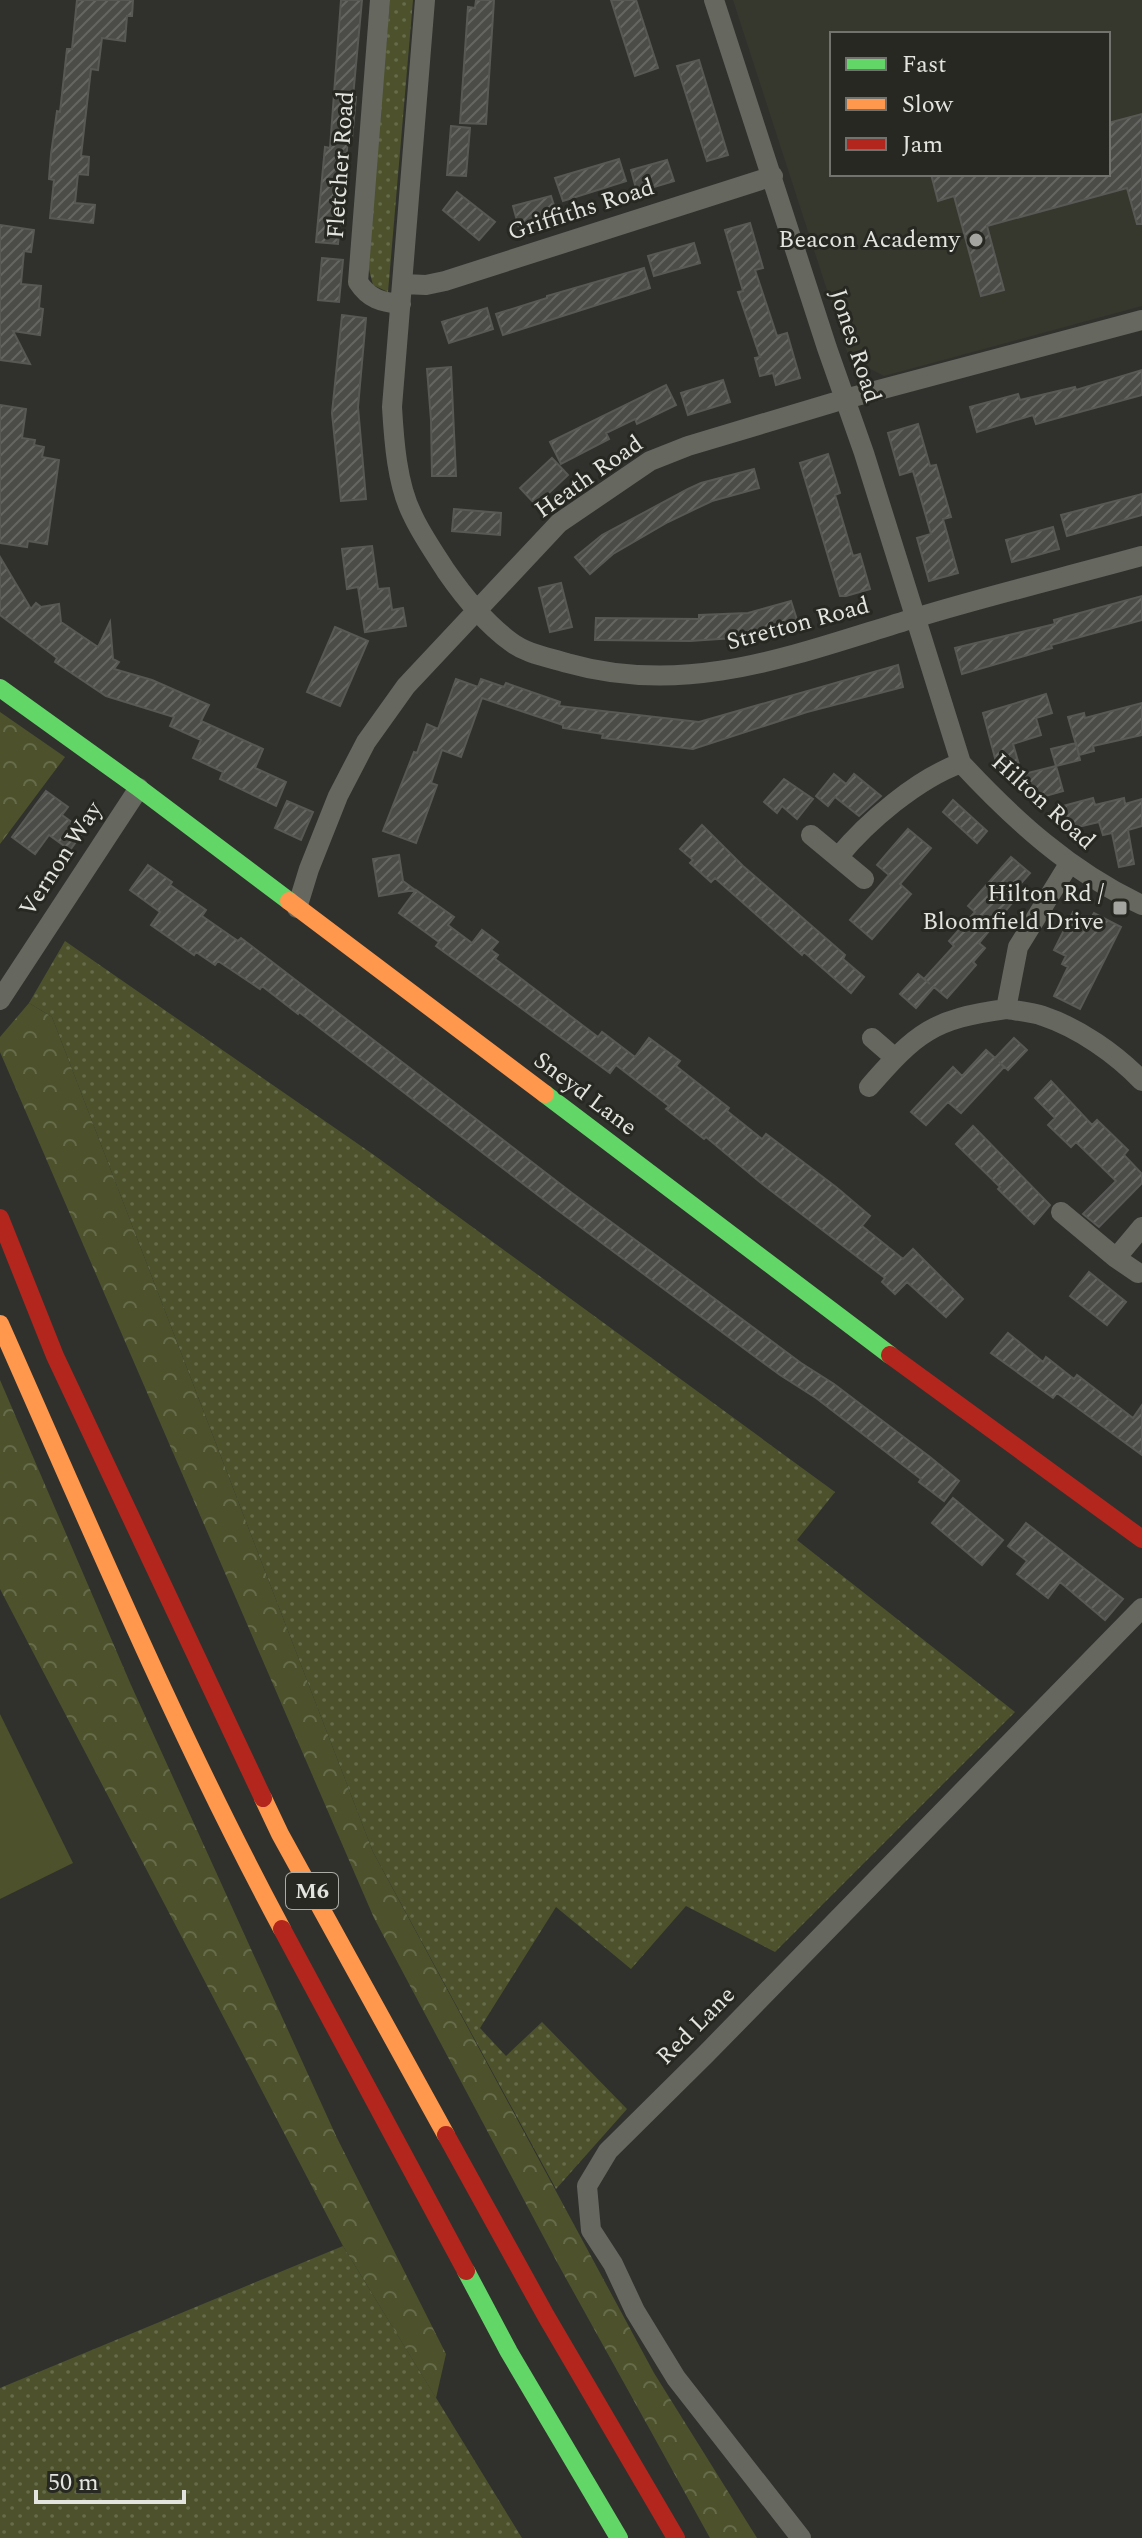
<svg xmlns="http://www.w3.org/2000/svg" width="1142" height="2538" viewBox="0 0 1142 2538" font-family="Spectral,serif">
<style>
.built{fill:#36382d;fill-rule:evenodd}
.green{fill:url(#green-dots)}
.forest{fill:url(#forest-crowns)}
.pitch{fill:#4d522c}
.building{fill:url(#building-hatch);stroke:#585955;stroke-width:2}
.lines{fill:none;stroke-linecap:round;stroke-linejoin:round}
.street{stroke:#66685f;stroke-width:20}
.fast{stroke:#63d668;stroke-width:18}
.slow{stroke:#ff974d;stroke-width:18}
.jam{stroke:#b3261e;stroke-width:18}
.poi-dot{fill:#a4a5a1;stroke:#272822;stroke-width:3}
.labels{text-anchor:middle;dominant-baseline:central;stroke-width:6;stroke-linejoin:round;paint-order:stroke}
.shield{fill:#272822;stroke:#abaca6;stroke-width:2}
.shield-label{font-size:22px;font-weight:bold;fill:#e3e4df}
.street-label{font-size:24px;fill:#e3e4df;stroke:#272822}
.poi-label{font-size:24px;fill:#e3e4df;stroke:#272822;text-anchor:end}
</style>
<defs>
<pattern id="green-dots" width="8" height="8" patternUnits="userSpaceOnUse" patternTransform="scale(2)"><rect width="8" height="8" fill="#4d522c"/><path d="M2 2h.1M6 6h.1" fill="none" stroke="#666b4a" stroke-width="1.8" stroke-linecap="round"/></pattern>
<pattern id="forest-crowns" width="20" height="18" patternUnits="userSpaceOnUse" patternTransform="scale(2)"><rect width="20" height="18" fill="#4d522c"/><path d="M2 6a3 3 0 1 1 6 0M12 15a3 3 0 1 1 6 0" fill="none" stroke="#666b4a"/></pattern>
<pattern id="building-hatch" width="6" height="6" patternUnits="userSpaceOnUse" patternTransform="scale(2)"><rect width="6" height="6" fill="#4b4c48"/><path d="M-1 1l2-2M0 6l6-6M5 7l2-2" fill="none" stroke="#656662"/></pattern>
</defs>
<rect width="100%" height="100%" fill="#30312d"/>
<path class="built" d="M733,0H1142V306L884,376L849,358ZM832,34H1108V174H832Z"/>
<path class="green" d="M390,0H413L388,292L373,285L367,262Z
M65,941L374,1155L835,1492L797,1540L1015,1712L775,1952L686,1906L631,1969L556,1907L480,2028L506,2056L542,2022L627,2109L556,2189L373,1852L52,1017L29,1003Z
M343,2246L522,2538H0V2388Z"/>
<path class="forest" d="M0,712L65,757L0,844Z
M29,1003L52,1017L373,1852L654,2373L757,2538H710L558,2264L374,1918L0,1052V1037Z
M0,1380L131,1685L337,2138L446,2354L436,2398L343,2246L0,1589Z"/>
<path class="pitch" d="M0,1714L73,1863L0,1899Z"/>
<path class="building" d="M77,0H133L132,16H127L125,41L102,38L98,70L91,69L81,156L89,157L88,175L78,174L75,203L95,205L93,223L50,218L54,180L49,179L51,154L57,111L60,112L67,49H72Z
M341,0H362L353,97H356L352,139H348L338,244L316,242L325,147L330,148Z
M476,0H494L486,124L460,123L468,7L475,8Z
M611,0H636L658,68L635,76Z
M699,60L728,155L707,161L677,66Z
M1142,114V224H1137L1127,188L987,226L1004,290L981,296L954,196L938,201L931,174H1108V123Z
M451,126L470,128L466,176L447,175Z
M619,159L626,181L563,201L555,178Z
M667,160L674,181L637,192L631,170Z
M457,192L495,222L479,240L443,210Z
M551,196L558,218L519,228L513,206Z
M750,223L763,268L755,270L777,336L787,333L800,378L776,385L773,373L760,376L755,358L760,357L738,292L743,291L725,230Z
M0,225L34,230L31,252L24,251L21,284L41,286L39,308L43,309L40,335L13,331L30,364L0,360Z
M694,243L700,263L654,276L648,256Z
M322,258L343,260L339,302L318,300Z
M644,268L650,288L503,335L496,314L547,298V296Z
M487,308L493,329L449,343L442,322Z
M342,315L366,318L358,407L366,499L341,501L332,413Z
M451,367L456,476H432L431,420L427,369Z
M1142,370V395L1036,424L1033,415L977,432L970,407L1018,394L1020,400L1075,387L1076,390Z
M723,380L730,402L688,415L681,393Z
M666,385L676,405L637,424L635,419L606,433L609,439L561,464L550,442Z
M0,405L26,409L22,438L35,440L34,445L44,447L42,457L59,460L47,544L28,541L27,547L0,543Z
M918,424L930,466L936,465L951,517L943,519L958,573L929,581L917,538L931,534L913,471L900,475L888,433Z
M828,454L840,493L835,495L853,556L860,554L870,589L846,596H840L800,463Z
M552,458L568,475L536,505L520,488Z
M754,469L759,488L712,501L668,522L613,554L590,574L575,557L602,535L688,489L701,483Z
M1142,494V515L1067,536L1061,515Z
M454,509L501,513L500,535L452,531Z
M1053,527L1059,549L1012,562L1006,540Z
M372,546L378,589L389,588L392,610L403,608L406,626L365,632L358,587L347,589L342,549Z
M0,557L31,609L36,603L41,607L59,604L61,622L98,647L110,622L113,659L119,662L114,669L152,680L209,705L201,721L263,749L255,768L286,782L276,806L220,779L223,772L193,758L201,740L170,726L174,717L106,696L55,662L57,658L0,615Z
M561,583L572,627L550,632L539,588Z
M1142,596V620L1051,645L1052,648L962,674L955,648L1055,624L1054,620Z
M791,601L798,623L749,637L690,641L595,640L596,618L699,619V615L748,613Z
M335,627L368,641L340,706L307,692Z
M898,665L903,687L807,712L693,749L602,738L603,734L563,728V725L482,698L461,757L442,750L431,783L437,785L416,843L383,831L414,752L417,753L427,724L438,729L456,679L478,687L481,679L504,687L506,683L560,702L559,706L699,722Z
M1046,694L1052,713L1036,718L1041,735L1013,744L1020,768L999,773L983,713Z
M1142,703V735L1093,746L1094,751L1079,755L1068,717L1084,713L1085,718Z
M1076,743L1080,760L1056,766L1051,749Z
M1056,766L1063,791L1031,800L1024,774Z
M834,774L846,784L854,774L881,796L859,816L835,797L828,806L816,796Z
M784,779L813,799L797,819L782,806L777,813L764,802Z
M46,791L68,807L62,815L84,831L70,850L49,835L35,854L12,837Z
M1093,798L1095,805L1124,798L1125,804L1142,799V826L1128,830L1134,864L1119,867L1112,833L1103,835L1099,822L1069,829L1063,806Z
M953,800L987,831L977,843L943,812Z
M287,801L313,812L301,840L275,828Z
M702,825L743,866L845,955L843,959L864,977L851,993L804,952L802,955L715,878L711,882L690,863L693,860L680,849Z
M908,829L931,848L900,884L911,894L872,939L850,920L889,875L877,865Z
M399,855L403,881L415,890L379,896L373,859Z
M1011,857L1030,873L1008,898L1013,902L979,943L985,948L973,962L976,965L947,998L934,987L916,1008L900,994L918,974L930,984L924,979L954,946L949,941L975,912L968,906Z
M148,865L172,882L170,885L206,910L202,916L238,941L241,938L572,1193L801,1363L834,1384L930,1457L959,1481L944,1501L919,1482L921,1479L816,1398L780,1375L556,1209L299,1012L298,1014L262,986L260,989L218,961L215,965L196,952L194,955L151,925L160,912L130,890Z
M416,890L454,917L448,925L472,943L482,930L498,942L491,950L498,955L495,959L598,1037L602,1032L635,1057L649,1038L680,1061L676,1066L729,1108L727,1111L762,1139L766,1134L836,1187L870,1216L862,1226L903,1259L913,1249L963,1299L946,1317L907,1282L895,1294L882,1282L885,1278L761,1183L706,1137L704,1139L666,1109L669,1106L616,1065L610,1073L436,946L439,942L399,913Z
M1073,912L1090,920L1094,913L1121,927L1080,1009L1054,996L1068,967L1062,964L1066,956L1054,950Z
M1014,1038L1027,1050L1008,1070L999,1062L1004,1067L961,1113L948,1102L926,1125L911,1112L953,1067L962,1076L986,1050L995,1058Z
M1051,1081L1092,1125L1097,1120L1128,1150L1124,1155L1142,1174V1183L1099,1227L1083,1214L1116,1181L1076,1142L1071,1147L1048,1125L1055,1118L1035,1098Z
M973,1126L1050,1205L1034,1224L998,1189L1000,1187L956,1144Z
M1089,1272L1126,1302L1107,1325L1070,1296Z
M1008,1333L1043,1362L1046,1357L1074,1379L1077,1375L1133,1418L1142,1405V1455L1057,1393L1053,1398L991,1353Z
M953,1498L1003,1540L982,1565L932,1523Z
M1026,1523L1123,1599L1105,1620L1060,1582L1048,1598L1017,1574L1027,1561L1008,1546Z"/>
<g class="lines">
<path class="street" d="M380,0L358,282C369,299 381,302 401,304
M425,0L392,407C394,441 397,484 412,514C421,534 434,552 446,571C464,597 485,623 511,642C527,654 548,657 567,663C690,698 798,653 915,618C990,595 1066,577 1142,556
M714,0L827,348L864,453L961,763C1014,820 1071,872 1142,905
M403,284L426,285L445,281L773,176
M811,835L864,879
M838,857C868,821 917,779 961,763
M297,908L309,869L338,796L366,742L406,686L559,523L650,461L688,446L845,399L1142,320
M0,1000L139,788
M1006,1009C1018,1011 1032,1012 1043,1016C1079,1028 1116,1054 1142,1081
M872,1038L895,1058
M869,1087C917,1032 933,1019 1006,1009L1018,947L1069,864
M1061,1212L1116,1258L1138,1273
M1116,1258L1142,1227
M801,2538L676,2378L635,2311L613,2264L591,2230L587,2186L608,2151L706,2054L1142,1608"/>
<path class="fast" d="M0,688L139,788L289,901
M545,1094L890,1355
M466,2271L509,2352L619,2538"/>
<path class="slow" d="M289,901L545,1094
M0,1324C90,1527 177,1733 282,1929
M263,1798L280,1834L446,2135"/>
<path class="jam" d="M0,1218L55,1356L263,1798
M890,1355L1142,1539
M282,1929L466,2271
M446,2135L546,2316L676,2538"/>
</g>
<g class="poi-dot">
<circle cx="976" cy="240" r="8"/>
<rect x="1112" y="900" width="16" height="16" rx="4"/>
</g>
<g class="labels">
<rect class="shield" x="286" y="1873" width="52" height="36" rx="6"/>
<g class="shield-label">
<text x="312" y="1891">M6</text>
</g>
<g class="street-label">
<text transform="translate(341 165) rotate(-86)">Fletcher Road</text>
<text transform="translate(581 210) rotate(-18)">Griffiths Road</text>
<text transform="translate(855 346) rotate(72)">Jones Road</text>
<text transform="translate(589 477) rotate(-35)">Heath Road</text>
<text transform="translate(798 624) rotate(-15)">Stretton Road</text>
<text transform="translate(1043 802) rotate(42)">Hilton Road</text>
<text transform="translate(61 859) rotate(-57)">Vernon Way</text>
<text transform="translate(585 1094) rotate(37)">Sneyd Lane</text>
<text transform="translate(696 2026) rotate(-45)">Red Lane</text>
</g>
<g class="poi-label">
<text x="960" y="240">Beacon Academy</text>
<text x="1104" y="894">Hilton Rd /<tspan x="1104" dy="28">Bloomfield Drive</tspan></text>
</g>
</g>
<rect x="830" y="32" width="280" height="144" fill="#272822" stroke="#72736e" stroke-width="2"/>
<rect x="846" y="58" width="40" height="12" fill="#63d668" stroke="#72736e" stroke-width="2"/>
<text x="902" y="72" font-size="24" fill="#e3e4df">Fast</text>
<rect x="846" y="98" width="40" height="12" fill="#ff974d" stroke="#72736e" stroke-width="2"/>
<text x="902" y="112" font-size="24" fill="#e3e4df">Slow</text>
<rect x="846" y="138" width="40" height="12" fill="#b3261e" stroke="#72736e" stroke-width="2"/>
<text x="902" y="152" font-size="24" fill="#e3e4df">Jam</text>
<path d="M36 2490v12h148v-12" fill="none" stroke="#e3e4df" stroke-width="4"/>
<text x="48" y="2490" font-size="24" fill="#e3e4df" stroke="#272822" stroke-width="6" paint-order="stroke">50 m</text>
</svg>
